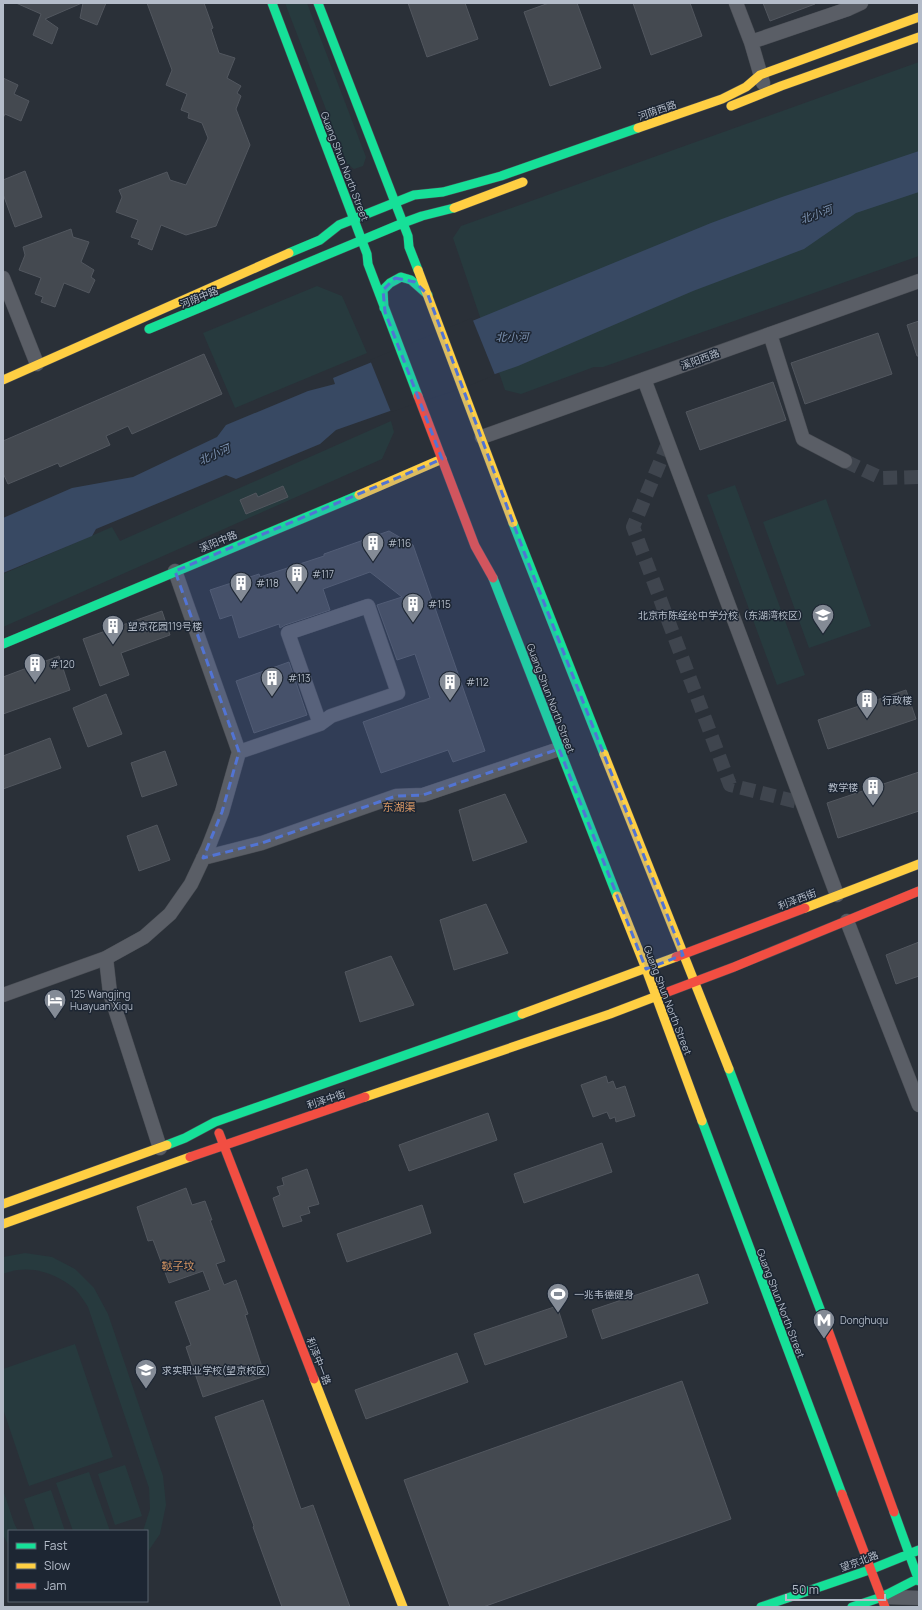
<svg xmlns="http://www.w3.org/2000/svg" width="922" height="1610" viewBox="0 0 922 1610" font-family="Manrope,'Noto Sans SC',sans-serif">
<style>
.green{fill:#273a3e}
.water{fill:#384963}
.pier{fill:#2a3038}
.building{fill:#444950;stroke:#52575f}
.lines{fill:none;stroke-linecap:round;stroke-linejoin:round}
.street-tunnel{stroke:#3f454e;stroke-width:14;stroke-dasharray:14 7;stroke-linecap:butt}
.street-casing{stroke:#484c53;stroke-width:15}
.fast-casing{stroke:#484c53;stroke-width:10}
.slow-casing{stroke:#484c53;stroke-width:10}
.jam-casing{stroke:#484c53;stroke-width:10}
.street{stroke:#5a5e66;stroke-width:14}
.fast{stroke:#16e098;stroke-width:9}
.slow{stroke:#ffcf43;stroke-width:9}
.jam{stroke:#f24e42;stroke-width:9}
.marked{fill:#5274d3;fill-opacity:0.2;stroke:#5274d3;stroke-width:3;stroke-dasharray:8 5;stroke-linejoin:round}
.labels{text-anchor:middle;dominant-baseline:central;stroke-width:3;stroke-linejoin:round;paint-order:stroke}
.street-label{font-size:10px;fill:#b4bcc9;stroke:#1d2633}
.poi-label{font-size:10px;fill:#b4bcc9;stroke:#1d2633;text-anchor:start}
.water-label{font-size:11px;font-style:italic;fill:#7c92b1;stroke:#1d2633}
.neighbourhood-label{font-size:11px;fill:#d59563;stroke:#1d2633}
</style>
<rect width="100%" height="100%" fill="#2a3038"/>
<path class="green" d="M285,3H307L366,157L363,166L354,169L347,164Z
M919,62V256L603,367H594L521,394L505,390L453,238L461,226Z
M317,286L342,296L367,353L235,408L203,333Z
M391,421L394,432L382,459L3,627V574L112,527L120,541Z
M735,485L805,675L777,685L707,495Z
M826,499L871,626L809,648L763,522Z
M25,1253L52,1257L75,1269L94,1288L108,1314L163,1476L166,1505L160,1534L147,1553V1531H143L150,1509L149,1488L88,1307C84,1301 80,1294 75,1289C55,1272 28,1264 3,1274V1257Z
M75,1344L113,1457L29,1486L3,1409V1369Z
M125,1465L142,1516L115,1525L98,1474Z
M89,1472L110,1531H73L56,1483Z
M3,1490L14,1523L18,1531H9V1546L3,1535Z
M51,1490L65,1531H35L24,1499Z"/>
<path class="water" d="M919,151V192L856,213L804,249L693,291L518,366L336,430L320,444L236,479L226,475L96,529L92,536L3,573V518L72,488L133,477L217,437L226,425L308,391L335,384L333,378L711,223L782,197Z"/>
<path class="pier" d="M472,318L495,375L468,386L391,412L370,360Z"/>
<path class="building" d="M16,3H82L45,19L58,28L52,44L33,35L41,14Z
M83,3H106L97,25L80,18Z
M147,3H204L213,28L211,29L219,53L235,58L227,78L241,86L237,93L241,96L236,109L250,145L216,226L186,235L161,225L152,250L138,244L140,240L131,237L138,220L116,212L122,197L119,190L167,172L170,180L186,185L208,138L202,123L188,118L189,113L181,110L187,94L166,85L172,70Z
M408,3H465L478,39L427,57Z
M549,3H577L601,68L550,86L524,12Z
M633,3H690L702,36L651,55Z
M763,3H815V4L770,21Z
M3,78L18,85L14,94L29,101L21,121L5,114L3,118Z
M25,171L42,217L15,227L3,194V180Z
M71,229L73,237L89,242L81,262L94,270L91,277L95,280L89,293L64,283L55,307L41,302L43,297L35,294L41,278L19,270L25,255L23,247Z
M919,321V356H917L907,325Z
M878,333L892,374L805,404L791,363Z
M204,354L222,394L132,434L128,426L106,436L110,445L60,467L58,463L8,484L3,473V441Z
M773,382L786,420L700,450L686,412Z
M283,486L288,497L246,514L240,500L256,493L258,497Z
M389,531L413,545L485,751L453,762L448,750L381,773L363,722L430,698L415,654L397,660L377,605L402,597L370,572L323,589L330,610L285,625L280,628L279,624L239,638L232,615L220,619L210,590L259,574L260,577L324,556V554Z
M162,611L170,635L121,653L129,675L100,686L83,639Z
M59,656L70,690L3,714V677Z
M289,662L307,715L254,733L236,681Z
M906,690L916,719L828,749L818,720Z
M106,694L122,734L88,747L73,708Z
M50,738L61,768L3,789V756Z
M165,751L177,785L142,797L131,763Z
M919,772V811L838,838L827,803Z
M505,794L527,842L473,861L459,810Z
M157,825L170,860L139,871L127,836Z
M486,904L508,953L454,970L440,920Z
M919,942V976L896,984L886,955Z
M391,956L414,1005L360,1022L345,972Z
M606,1076L608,1083L613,1081L616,1089L625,1086L635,1116L616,1122L615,1117L610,1119L607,1112L593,1117L581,1085Z
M488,1113L497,1140L409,1171L399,1145Z
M602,1143L612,1172L524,1203L514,1174Z
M307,1169L319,1204L308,1207L310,1213L300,1216L302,1221L283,1227L273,1198L280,1195L277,1187L284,1185L282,1178Z
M186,1188L192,1205L205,1201L212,1220H210L225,1261L216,1264L224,1285L236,1280L248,1314L245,1315L265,1376L203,1397L186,1347L191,1345L175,1302L210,1290L203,1271L169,1283L153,1240L148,1241L137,1207Z
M422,1205L431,1233L347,1262L337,1234Z
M698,1274L708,1303L602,1339L592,1310Z
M557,1306L567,1337L485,1365L474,1334Z
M457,1353L468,1382L366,1419L355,1390Z
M682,1381L731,1519L483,1607H450L404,1480Z
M263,1400L301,1509L313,1505L350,1607H282L253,1527L254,1526L215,1417Z"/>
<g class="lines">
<path class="street-tunnel" d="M668,443L633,527L730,785L802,803
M845,461L881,478L919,477"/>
<g class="street-casing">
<path id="street" d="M736,3L751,42L763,83
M751,42L848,9L861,3
M3,278L37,364
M770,334L803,439L845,461
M644,379L837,895
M482,437L919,281
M239,752L320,724L331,716L398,693L368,606L288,633L320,724
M203,858L262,843L396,796L423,795L559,749
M847,921L919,1105
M106,958L110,993L160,1148
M3,995L106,958L144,937L170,914L191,884L208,848L222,812L239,752L175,571
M886,1597L919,1598"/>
</g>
<g class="fast-casing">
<path id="fast" d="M272,3L367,254L368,264L418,396
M318,3L408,236L409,247L418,270
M289,253L320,240L339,225L414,195L443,192L501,176L638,128
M384,308L383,290L390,283L401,277L411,280L428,295
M149,329L403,223L422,216L454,208
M513,523L604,754
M493,578L617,896
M3,644L359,495
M729,1069L828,1330
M702,1121L842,1494
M167,1145L185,1138L215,1122L522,1014
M894,1512L919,1581
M761,1607L872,1569L919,1550
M852,1607L882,1597L919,1578"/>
</g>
<g class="slow-casing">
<path id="slow" d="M731,106L781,86L919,37
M638,128L722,99L746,87L760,75L919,17
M454,208L523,182
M418,270L513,523
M3,380L289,253
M359,495L442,459
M604,754L729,1069
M617,896L646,969L702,1121
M805,908L919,864
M522,1014L676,957
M365,1097L610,1014L665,993
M3,1204L167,1145
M3,1224L190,1157
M314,1379L403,1607"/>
</g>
<g class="jam-casing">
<path id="jam" d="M418,396L475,546L493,578
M676,957L805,908
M665,993L734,967L919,891
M219,1133L314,1379
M190,1157L365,1097
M828,1330L894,1512
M842,1494L885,1607"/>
</g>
<use href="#street" class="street"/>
<use href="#fast" class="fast"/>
<use href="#slow" class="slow"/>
<use href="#jam" class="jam"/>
</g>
<path class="marked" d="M395,278L415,282L428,295L524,552L683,955L646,969L559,749L423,795L396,796L262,843L203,858L222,812L239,752L175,571L442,459L385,312L383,290Z"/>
<defs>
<g id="building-pin" transform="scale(1.15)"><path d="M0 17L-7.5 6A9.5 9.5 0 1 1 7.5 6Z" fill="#848b96" stroke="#1d2633"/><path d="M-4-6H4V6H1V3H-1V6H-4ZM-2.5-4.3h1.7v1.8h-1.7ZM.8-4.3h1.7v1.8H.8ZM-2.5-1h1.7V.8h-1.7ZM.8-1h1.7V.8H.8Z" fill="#fff"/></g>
<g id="school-pin" transform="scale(1.15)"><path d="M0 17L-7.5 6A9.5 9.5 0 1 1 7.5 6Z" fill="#848b96" stroke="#1d2633"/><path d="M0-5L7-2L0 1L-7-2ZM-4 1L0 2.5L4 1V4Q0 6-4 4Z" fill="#fff"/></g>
<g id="hotel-pin" transform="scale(1.15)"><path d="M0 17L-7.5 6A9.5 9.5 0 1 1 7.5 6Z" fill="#848b96" stroke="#1d2633"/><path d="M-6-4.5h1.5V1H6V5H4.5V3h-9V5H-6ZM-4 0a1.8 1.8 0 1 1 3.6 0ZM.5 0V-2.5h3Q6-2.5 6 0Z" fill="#fff"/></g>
<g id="stadium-pin" transform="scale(1.15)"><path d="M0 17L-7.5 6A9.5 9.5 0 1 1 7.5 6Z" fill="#848b96" stroke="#1d2633"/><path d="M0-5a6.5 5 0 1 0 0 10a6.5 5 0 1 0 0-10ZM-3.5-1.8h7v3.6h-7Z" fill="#fff"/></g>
<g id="metro-pin" transform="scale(1.15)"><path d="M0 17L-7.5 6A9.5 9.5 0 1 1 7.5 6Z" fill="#848b96" stroke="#1d2633"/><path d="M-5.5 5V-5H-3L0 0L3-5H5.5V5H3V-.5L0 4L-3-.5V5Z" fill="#fff"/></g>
</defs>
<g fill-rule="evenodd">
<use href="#building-pin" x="373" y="543"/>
<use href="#building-pin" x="297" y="574"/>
<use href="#building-pin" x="241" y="583"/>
<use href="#building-pin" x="413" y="604"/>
<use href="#school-pin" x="823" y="615"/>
<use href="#building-pin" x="113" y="626"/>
<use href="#building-pin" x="35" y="664"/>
<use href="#building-pin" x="272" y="678"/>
<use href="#building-pin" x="450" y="682"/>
<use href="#building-pin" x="867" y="700"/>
<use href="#building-pin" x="873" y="787"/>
<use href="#hotel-pin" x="55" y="1000"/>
<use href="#stadium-pin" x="558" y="1294"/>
<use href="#metro-pin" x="824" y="1320"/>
<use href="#school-pin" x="146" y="1370"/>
</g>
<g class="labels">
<g class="street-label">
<text transform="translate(657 110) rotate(-19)">河荫西路</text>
<text transform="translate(345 166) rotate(69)">Guang Shun North Street</text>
<text transform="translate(199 297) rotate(-22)">河荫中路</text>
<text transform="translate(700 359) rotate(-20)">溪阳西路</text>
<text transform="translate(218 541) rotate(-22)">溪阳中路</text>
<text transform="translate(551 698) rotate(69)">Guang Shun North Street</text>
<text transform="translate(797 899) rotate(-21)">利泽西街</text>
<text transform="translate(668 1000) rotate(69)">Guang Shun North Street</text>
<text transform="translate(326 1099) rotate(-18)">利泽中街</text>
<text transform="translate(781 1303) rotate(69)">Guang Shun North Street</text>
<text transform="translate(319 1361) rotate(69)">利泽中一路</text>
<text transform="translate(859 1561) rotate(-20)">望京北路</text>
</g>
<g class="poi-label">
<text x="388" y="543">#116</text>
<text x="312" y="574">#117</text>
<text x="256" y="583">#118</text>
<text x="428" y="604">#115</text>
<text x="808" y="615" text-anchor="end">北京市陈经纶中学分校（东湖湾校区）</text>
<text x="128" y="626">望京花园119号楼</text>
<text x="50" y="664">#120</text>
<text x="288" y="678">#113</text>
<text x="466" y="682">#112</text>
<text x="882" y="700">行政楼</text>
<text x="858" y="787" text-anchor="end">教学楼</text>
<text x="70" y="994">125 Wangjing<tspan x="70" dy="12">Huayuan Xiqu</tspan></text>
<text x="574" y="1294">一兆韦德健身</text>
<text x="840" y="1320">Donghuqu</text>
<text x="162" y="1370">求实职业学校(望京校区)</text>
</g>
<g class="water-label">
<text transform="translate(816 214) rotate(-20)">北小河</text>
<text x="512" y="336">北小河</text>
<text transform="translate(214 454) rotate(-24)">北小河</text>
</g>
<g class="neighbourhood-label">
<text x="399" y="806">东湖渠</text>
<text x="178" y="1265">鞑子坟</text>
</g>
</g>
<rect width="922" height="1610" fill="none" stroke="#b4bcc9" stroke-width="8"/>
<rect x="8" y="1530" width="140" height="72" fill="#1d2633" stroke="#59626f"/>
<rect x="16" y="1543" width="20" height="6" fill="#16e098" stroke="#59626f"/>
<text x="44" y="1550" font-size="12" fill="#b4bcc9">Fast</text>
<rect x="16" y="1563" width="20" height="6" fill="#ffcf43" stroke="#59626f"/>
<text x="44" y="1570" font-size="12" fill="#b4bcc9">Slow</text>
<rect x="16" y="1583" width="20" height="6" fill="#f24e42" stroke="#59626f"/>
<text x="44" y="1590" font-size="12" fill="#b4bcc9">Jam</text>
<path d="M786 1594v6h99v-6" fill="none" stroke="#b4bcc9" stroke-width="2"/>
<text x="792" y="1594" font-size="12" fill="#b4bcc9" stroke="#1d2633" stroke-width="3" paint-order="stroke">50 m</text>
</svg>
